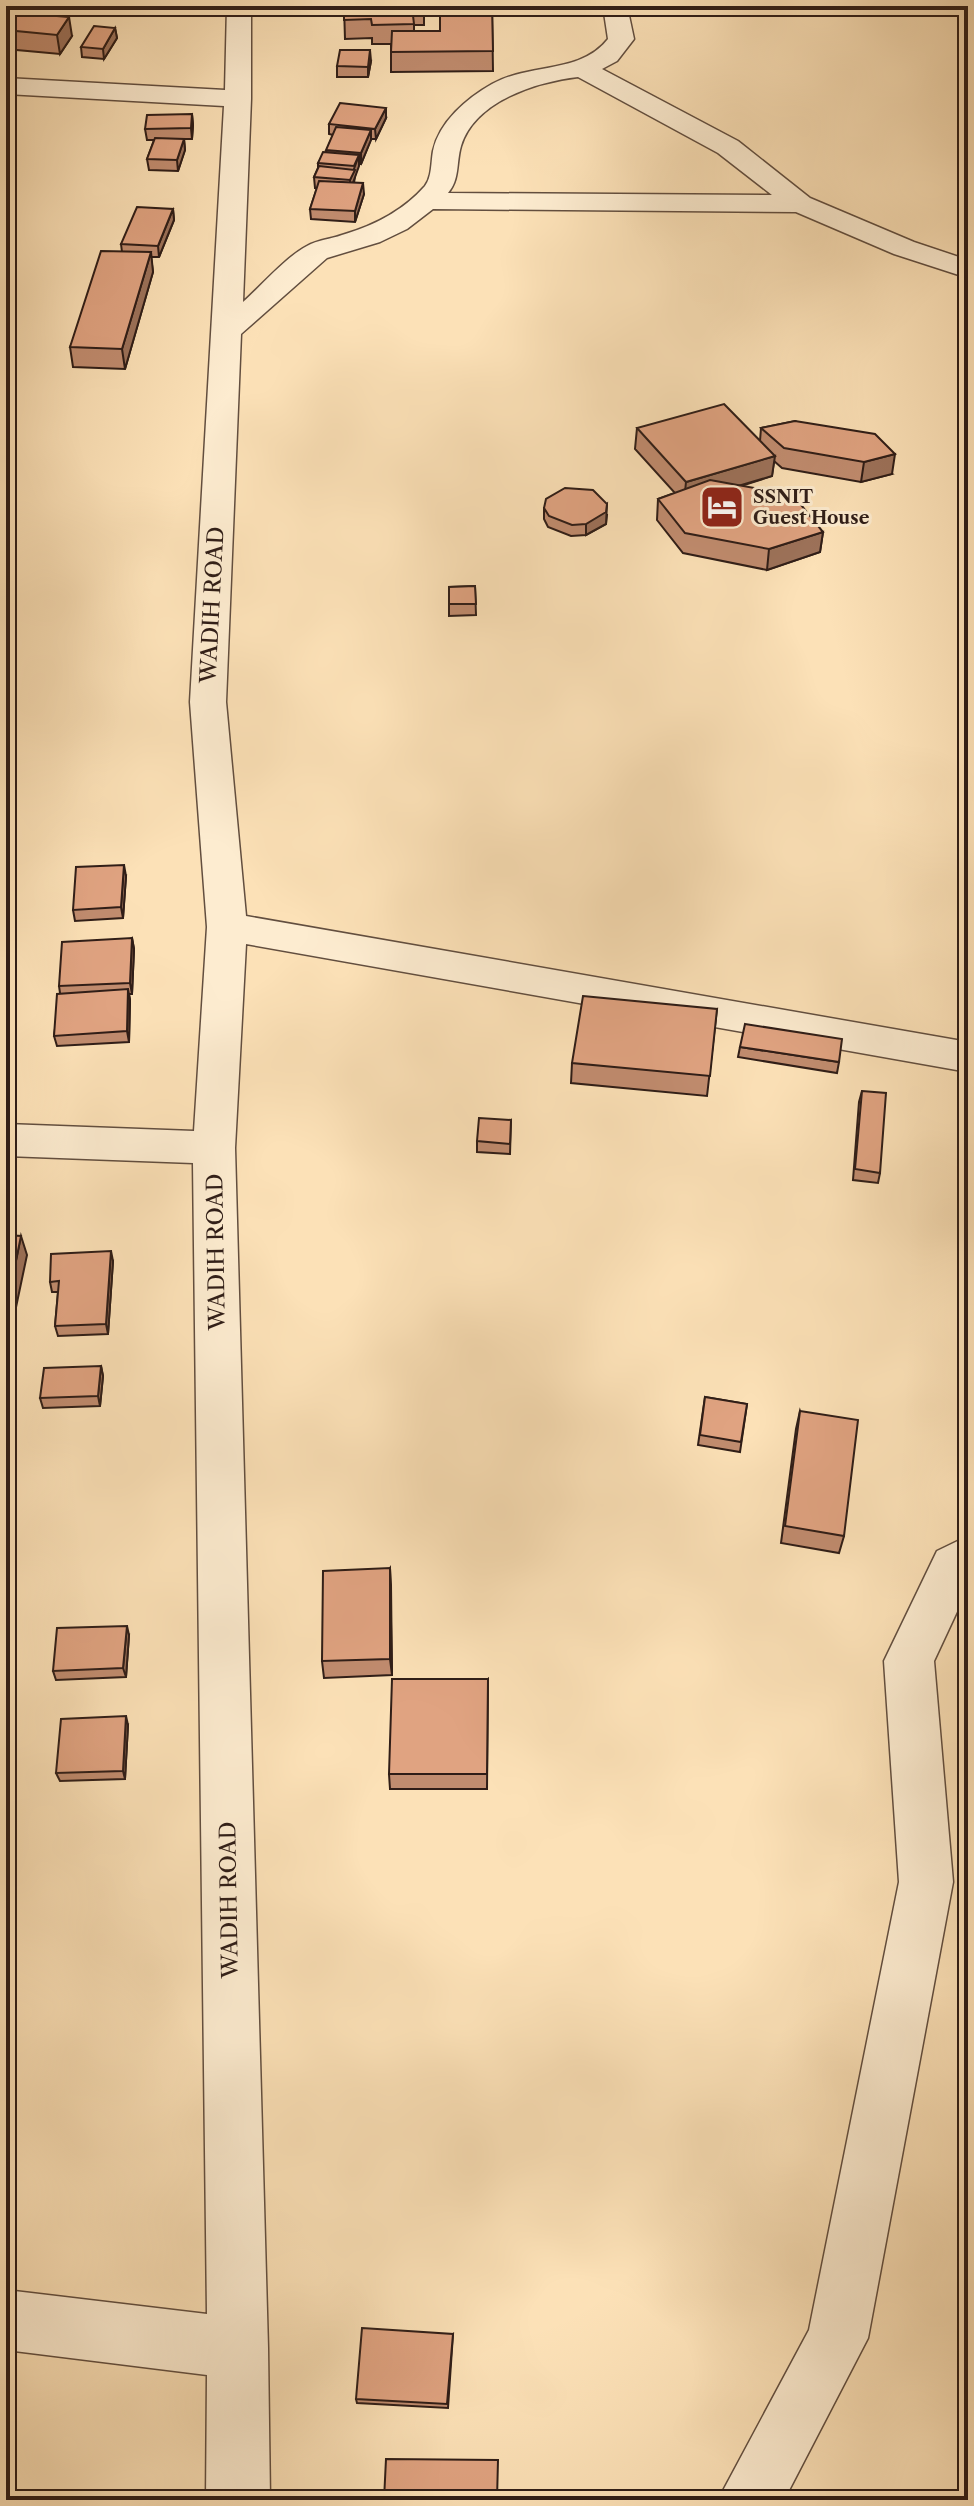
<svg xmlns="http://www.w3.org/2000/svg" width="974" height="2506" viewBox="0 0 974 2506" font-family="'Libre Caslon Text',serif">
<style>
.lines{fill:none;stroke-linecap:round;stroke-linejoin:round}
.minor-casing{stroke:#624e3f;stroke-width:3}
.minor{fill:#fdecd0;fill-rule:evenodd}
.wall{fill:#c18c6f;stroke:#2f1d17;stroke-width:2}
.shaded-wall{fill:#9d725a;stroke:#2f1d17;stroke-width:2}
.building{fill:#e0a381;stroke:#2f1d17;stroke-width:2}
.labels{text-anchor:middle;dominant-baseline:central;stroke-width:6;stroke-linejoin:round;paint-order:stroke}
.far-poi-label{font-size:18px;font-weight:bold;fill:#2f1d17;stroke:#fdecd0;text-anchor:start}
.street-label{font-size:22px;fill:#2f1d17;stroke:#fdecd0}
</style>
<rect width="100%" height="100%" fill="#fce1b7"/>
<filter id="stains"><feTurbulence type="fractalNoise" baseFrequency=".0025" numOctaves="4"/><feColorMatrix values="0 0 0 0 .2 0 0 0 0 .09 0 0 0 0 .02 0 0 0 .5 -.17"/></filter>
<radialGradient id="worn" r=".72"><stop offset=".6" stop-color="#630" stop-opacity="0"/><stop offset="1" stop-color="#630" stop-opacity=".3"/></radialGradient>
<g class="lines">
<g class="minor-casing">
<path id="minor" d="M227,6H251V99L243,302C261,286 286,257 307,246C317,240 331,239 342,235C373,226 403,211 425,186C432,177 431,162 433,151C439,122 467,98 492,84C529,63 581,74 608,39L603,6H627L634,39L617,61L602,69L738,141L810,198L914,242L968,260V278L894,254L796,212L433,209L407,229L380,242L327,258L241,334L226,702L246,916L968,1042V1072L246,944L235,1148L268,2348L270,2500H206L207,2375L6,2350V2290L207,2314L193,1163L6,1156V1124L194,1131L207,927L190,702L224,106L6,94V78L225,90ZM578,77L718,153L772,195L448,193C460,179 456,163 461,146C475,101 536,82 578,77Z
M968,1536V1588L934,1661L953,1882L868,2338L784,2500H718L809,2330L899,1882L884,1661L937,1551Z"/>
</g>
<use href="#minor" class="minor"/>
</g>
<path class="wall" d="M6,6H28L29,14L72,36L60,54L6,49Z
M344,6H424V25H414V31H440L492,6L493,71L391,72V44H372V38L345,39Z
M633,6H720L718,13Z
M115,28L117,38L104,59L82,57L81,47Z
M371,61L368,77H337V66Z
M192,114L193,125L192,139H178H184L185,150L178,171L149,170L147,159L154,140H147L145,129Z
M386,118L376,139H371L361,164L359,163L355,176L354,183L364,194L355,222L311,219L310,209L317,188H315L314,177L318,168V163L326,152L333,135L329,134V124Z
M173,209L174,220L159,257H151L153,272L125,369L73,367L70,347L122,252L121,244Z
M795,421L892,474L861,482L782,468L774,461L772,476L741,486L823,532L820,552L767,570L683,553L657,520L658,499L675,493L635,449L637,428L760,441L761,428Z
M544,508L607,515L606,524L586,535L571,536L548,527L544,519Z
M475,586L476,615L449,616V587Z
M126,876L123,918L75,921L73,910Z
M132,938L134,949L132,994H129L130,1000L129,1042L57,1046L54,1036L60,993L59,986Z
M717,1009L707,1096L571,1083L572,1063Z
M740,1047L839,1062L837,1073L738,1057Z
M862,1091L880,1173L878,1183L853,1180L859,1102Z
M511,1120L510,1154L477,1152V1141Z
M113,1261L108,1334L58,1336L55,1326L58,1292H52L50,1282Z
M101,1366L103,1376L100,1406L43,1408L40,1398Z
M705,1397L747,1404L740,1452L698,1445Z
M800,1411L844,1536L839,1553L781,1543L796,1429Z
M390,1568L392,1675L324,1678L322,1661Z
M129,1635L126,1677L56,1680L53,1671Z
M488,1679L487,1789H390L389,1774Z
M128,1725L125,1779L60,1781L56,1773Z
M453,2334L448,2408L357,2403L356,2399Z"/>
<path class="shaded-wall" d="M24,6H28L30,20L19,13Z
M69,17L72,36L60,54L57,35Z
M115,28L117,38L104,59L103,49Z
M370,50L371,61L368,77V67Z
M386,108V118L376,139L375,129Z
M192,114L193,125L192,139L191,128Z
M371,130V140L361,164V153Z
M184,139L185,150L178,171L177,160Z
M359,155V166L350,191V180Z
M363,183L364,194L355,222V211Z
M173,209L174,220L159,257L158,246Z
M151,252L153,272L125,369L122,349Z
M895,454L892,474L861,482L864,462Z
M775,456L772,476L684,502L686,482Z
M607,504L606,524L586,535V524Z
M823,532L820,552L767,570L769,549Z
M124,865L126,876L123,918L121,907Z
M132,938L134,949L132,994L130,983Z
M128,989L130,1000L129,1042L127,1031Z
M21,1236L27,1255L7,1350L6,1346V1310Z
M111,1251L113,1261L108,1334L106,1324Z
M10,1355L14,1365L6,1400V1375Z
M101,1366L103,1376L100,1406L98,1396Z
M390,1568L391,1585L392,1675L390,1659Z
M127,1626L129,1635L126,1677L123,1668Z
M126,1716L128,1725L125,1779L123,1771Z"/>
<path class="building" d="M6,6H24L19,13L69,17L57,35L6,30Z
M344,6H423L412,7L414,24L372,25L371,19L344,20Z
M440,6H492L493,51L391,52L392,31H440Z
M94,26L115,28L103,49L81,47Z
M340,50H370L368,67L337,66Z
M340,103L386,108L375,129L329,124Z
M192,114L191,128L145,129L147,115Z
M336,127L371,130L361,153L326,150Z
M155,138L184,139L177,160L147,159Z
M323,152L359,155L354,166L318,163Z
M319,166L355,170L350,180L314,177Z
M319,181L363,183L355,211L310,209Z
M137,207L173,209L158,246L121,244Z
M101,251L151,252L122,349L70,347Z
M724,404L775,456L686,482L637,428Z
M795,421L875,434L895,454L864,462L784,448L761,428Z
M710,480L793,495L823,532L769,549L685,533L658,499Z
M565,488L593,490L607,504L606,512L586,524L572,525L549,516L544,508L546,499Z
M475,586L476,604H449V587Z
M124,865L121,907L73,910L76,867Z
M132,938L130,983L59,986L62,942Z
M128,989L127,1031L54,1036L57,994Z
M583,996L717,1009L710,1076L572,1063Z
M745,1024L842,1039L839,1062L740,1047Z
M862,1091L886,1093L880,1173L855,1169Z
M479,1118L511,1120L510,1144L477,1141Z
M6,1235L21,1236L6,1310Z
M111,1251L106,1324L55,1326L59,1281L50,1282L51,1254Z
M6,1355H10L6,1375Z
M101,1366L98,1396L40,1398L44,1368Z
M705,1397L747,1404L741,1442L700,1435Z
M800,1411L858,1420L844,1536L785,1526Z
M390,1568V1659L322,1661L323,1571Z
M127,1626L123,1668L53,1671L57,1628Z
M392,1679H488L487,1774H389Z
M126,1716L123,1771L56,1773L61,1719Z
M362,2328L453,2334L447,2404L356,2399Z
M386,2459L498,2460L497,2500H384Z"/>
<defs>
<g id="hotel-square" transform="scale(2.3)"><rect x="-9" y="-9" width="18" height="18" rx="4" fill="#8f2418" stroke="#fdecd0"/><path d="M-6-4.5h1.5V1H6V5H4.5V3h-9V5H-6ZM-4 0a1.8 1.8 0 1 1 3.6 0ZM.5 0V-2.5h3Q6-2.5 6 0Z" fill="#fff"/></g>
</defs>
<g fill-rule="evenodd">
<use href="#hotel-square" x="722" y="507"/>
</g>
<g class="labels">
<g class="far-poi-label">
<text x="753" y="497">SSNIT<tspan x="753" dy="21">Guest House</tspan></text>
</g>
<g class="street-label">
<text transform="translate(212 605) rotate(-87)">WADIH ROAD</text>
<text transform="translate(216 1252) rotate(-91)">WADIH ROAD</text>
<text transform="translate(229 1900) rotate(-91)">WADIH ROAD</text>
</g>
</g>
<rect width="974" height="2506" fill="none" stroke="#fce1b7" stroke-width="32"/>
<rect x="8" y="8" width="958" height="2490" fill="none" stroke="#2f1d17" stroke-width="4"/>
<rect x="16" y="16" width="942" height="2474" fill="none" stroke="#2f1d17" stroke-width="2"/>
<rect width="100%" height="100%" filter="url(#stains)"/>
<rect width="100%" height="100%" fill="url(#worn)"/>
</svg>
